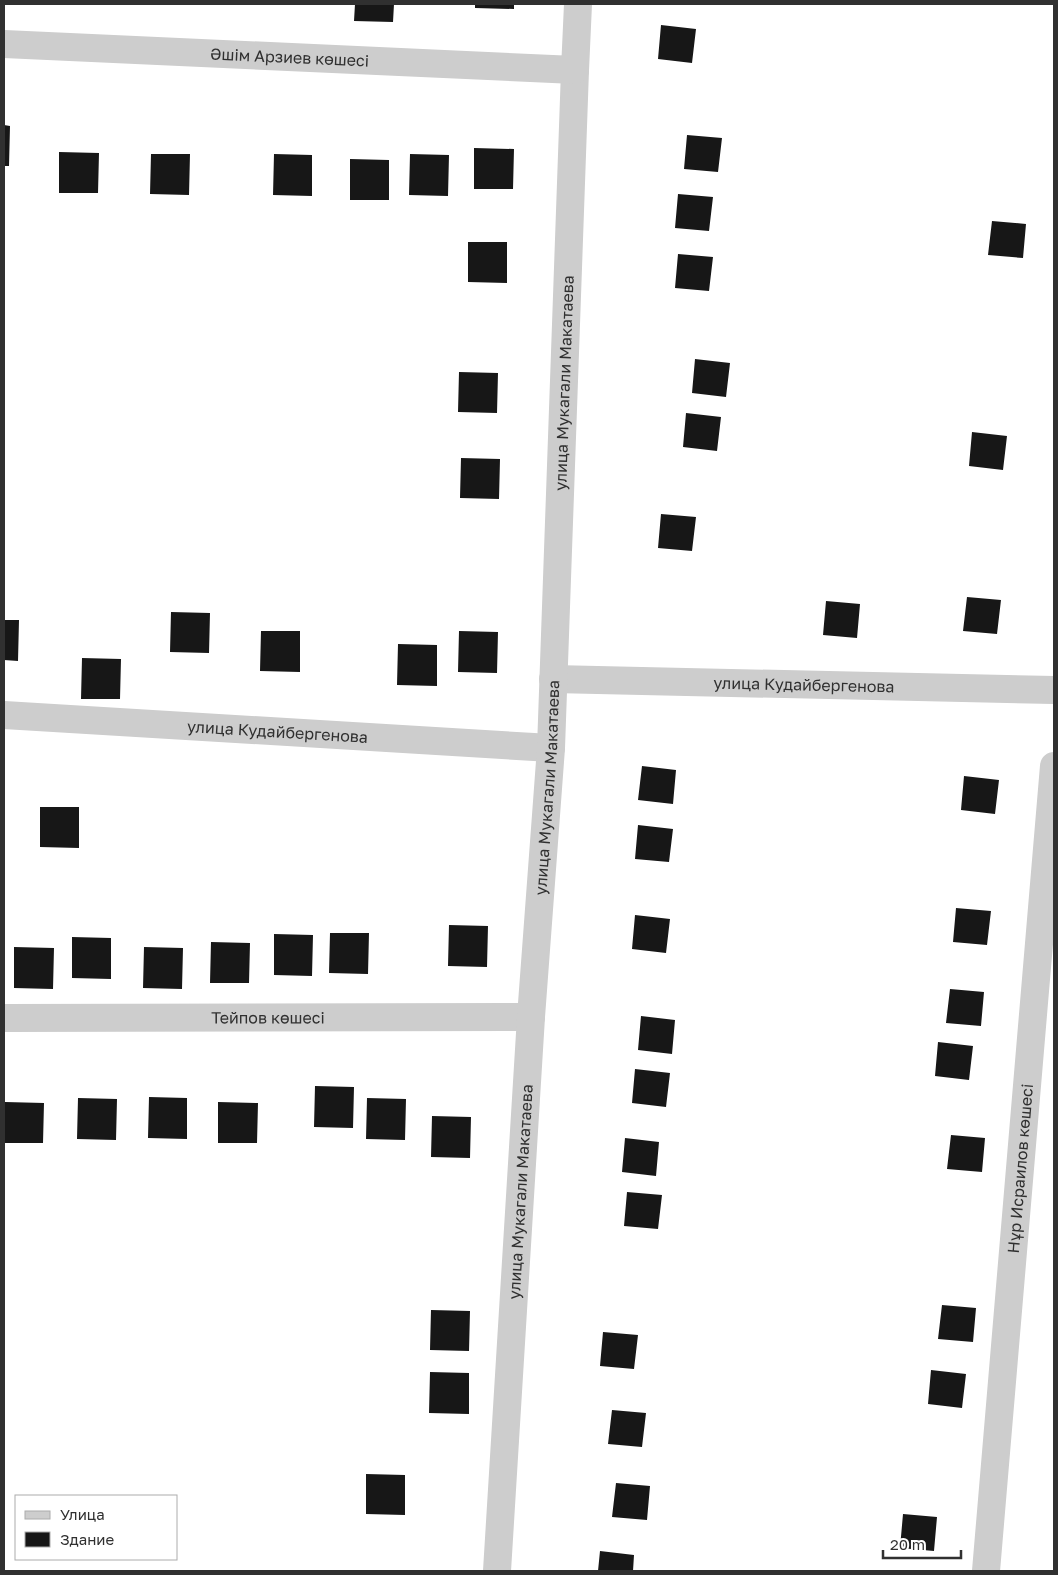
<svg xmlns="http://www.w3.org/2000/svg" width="1058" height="1575" viewBox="0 0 1058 1575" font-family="'Golos Text',sans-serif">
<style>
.building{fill:#171717}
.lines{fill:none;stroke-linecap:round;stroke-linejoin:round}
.minor{stroke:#cdcdcd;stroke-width:28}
.tertiary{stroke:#cdcdcd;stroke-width:28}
.labels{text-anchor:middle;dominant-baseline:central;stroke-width:5;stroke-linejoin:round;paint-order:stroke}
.street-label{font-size:16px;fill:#303030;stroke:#fff}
</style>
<rect width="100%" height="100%" fill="#fff"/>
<path class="building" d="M355,4H394L393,22L354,21Z
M475,4H514V9L475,8Z
M661,25L696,29L692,63L658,59Z
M4,125L10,126L9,166H4Z
M687,135L722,138L718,172L684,169Z
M474,148L514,149L513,189H474Z
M59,152L99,153L98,193H59Z
M151,154H190L189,195L150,194Z
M274,154L312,155V196L273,195Z
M410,154L449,155L448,196L409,195Z
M350,159L389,160V200H350Z
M678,194L713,197L709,231L675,228Z
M992,221L1026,224L1023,258L988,255Z
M468,242H507V283L468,282Z
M678,254L713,257L709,291L675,288Z
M695,359L730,363L726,397L692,393Z
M459,372L498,373L497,413L458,412Z
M686,413L721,417L717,451L683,447Z
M972,432L1007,436L1003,470L969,466Z
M461,458L500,459L499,499L460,498Z
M661,514L696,517L692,551L658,548Z
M967,597L1001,600L997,634L963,631Z
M826,601L860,604L857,638L823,635Z
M171,612L210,613L209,653L170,652Z
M4,620H19L18,661L4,660Z
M261,631H300V672L260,671Z
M459,631L498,632L497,673L458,672Z
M398,644L437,645V686L397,685Z
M82,658L121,659L120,699H81Z
M642,766L676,770L673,804L638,800Z
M964,776L999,780L995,814L961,810Z
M40,807H79V848L40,847Z
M638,825L673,829L669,862L635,859Z
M956,908L991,911L987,945L953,942Z
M635,915L670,919L666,953L632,949Z
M449,925L488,926L487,967L448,966Z
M330,933H369L368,974L329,973Z
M274,934L313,935L312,976L274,975Z
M72,937L111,938V979L72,978Z
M211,942L250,943L249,983H210Z
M14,947L54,948L53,989L14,988Z
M144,947L183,948L182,989L143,988Z
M950,989L984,992L981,1026L946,1023Z
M641,1016L675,1020L672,1054L638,1050Z
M938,1042L973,1046L969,1080L935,1076Z
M635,1069L670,1073L666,1107L632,1103Z
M315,1086L354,1087L353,1128L314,1127Z
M149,1097L187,1098V1139L148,1138Z
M78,1098L117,1099L116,1140L77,1139Z
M367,1098L406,1099L405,1140L366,1139Z
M5,1102L44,1103L43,1143H4Z
M218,1102L258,1103L257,1143H218Z
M432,1116L471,1117L470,1158L431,1157Z
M951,1135L985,1138L982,1172L947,1169Z
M625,1138L659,1142L656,1176L622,1172Z
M627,1192L662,1195L658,1229L624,1226Z
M942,1305L976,1308L973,1342L938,1339Z
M431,1310L470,1311L469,1351L430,1350Z
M603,1332L638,1335L634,1369L600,1366Z
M931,1370L966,1374L962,1408L928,1404Z
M430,1372L469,1373V1414L429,1413Z
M612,1410L646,1413L642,1447L608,1444Z
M366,1474L405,1475V1515L366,1514Z
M616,1483L650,1486L647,1520L612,1517Z
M903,1514L937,1517L934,1551L900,1548Z
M600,1551L634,1555L633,1571H598Z"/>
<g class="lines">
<g class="minor">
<path id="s1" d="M553,679L1054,690"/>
<path id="s2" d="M4,715L551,748"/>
<path id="s3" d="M4,1018L531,1017"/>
<path id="s4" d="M497,1571L531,1017L551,748L575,70"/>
<path id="s5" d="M986,1571L1054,766"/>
</g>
<path class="tertiary" id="s6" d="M4,44L575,70L578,4"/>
</g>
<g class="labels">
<g class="street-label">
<text stroke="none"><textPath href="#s6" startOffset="286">Әшім Арзиев көшесі</textPath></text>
<text stroke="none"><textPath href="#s4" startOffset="1190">улица Мукагали Макатаева</textPath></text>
<text stroke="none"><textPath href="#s1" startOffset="251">улица Кудайбергенова</textPath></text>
<text stroke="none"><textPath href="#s2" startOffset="274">улица Кудайбергенова</textPath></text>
<text stroke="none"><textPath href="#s4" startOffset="785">улица Мукагали Макатаева</textPath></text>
<text stroke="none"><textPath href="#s3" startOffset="264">Тейпов көшесі</textPath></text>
<text stroke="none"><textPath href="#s5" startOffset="404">Нұр Исраилов көшесі</textPath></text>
<text stroke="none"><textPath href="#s4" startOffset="380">улица Мукагали Макатаева</textPath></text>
</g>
</g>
<rect width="1058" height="1575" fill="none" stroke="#303030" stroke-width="10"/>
<rect x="15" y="1495" width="162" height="65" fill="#ffffff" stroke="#acacac"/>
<rect x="25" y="1511" width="25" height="8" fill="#cdcdcd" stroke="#acacac"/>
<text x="60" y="1520" font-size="15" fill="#303030">Улица</text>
<rect x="25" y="1532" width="25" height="15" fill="#171717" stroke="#acacac"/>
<text x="60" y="1545" font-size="15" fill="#303030">Здание</text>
<path d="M883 1550v8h78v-8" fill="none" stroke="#303030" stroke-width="2.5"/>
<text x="890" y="1550" font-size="15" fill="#303030" stroke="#ffffff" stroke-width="4" paint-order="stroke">20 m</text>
</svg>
